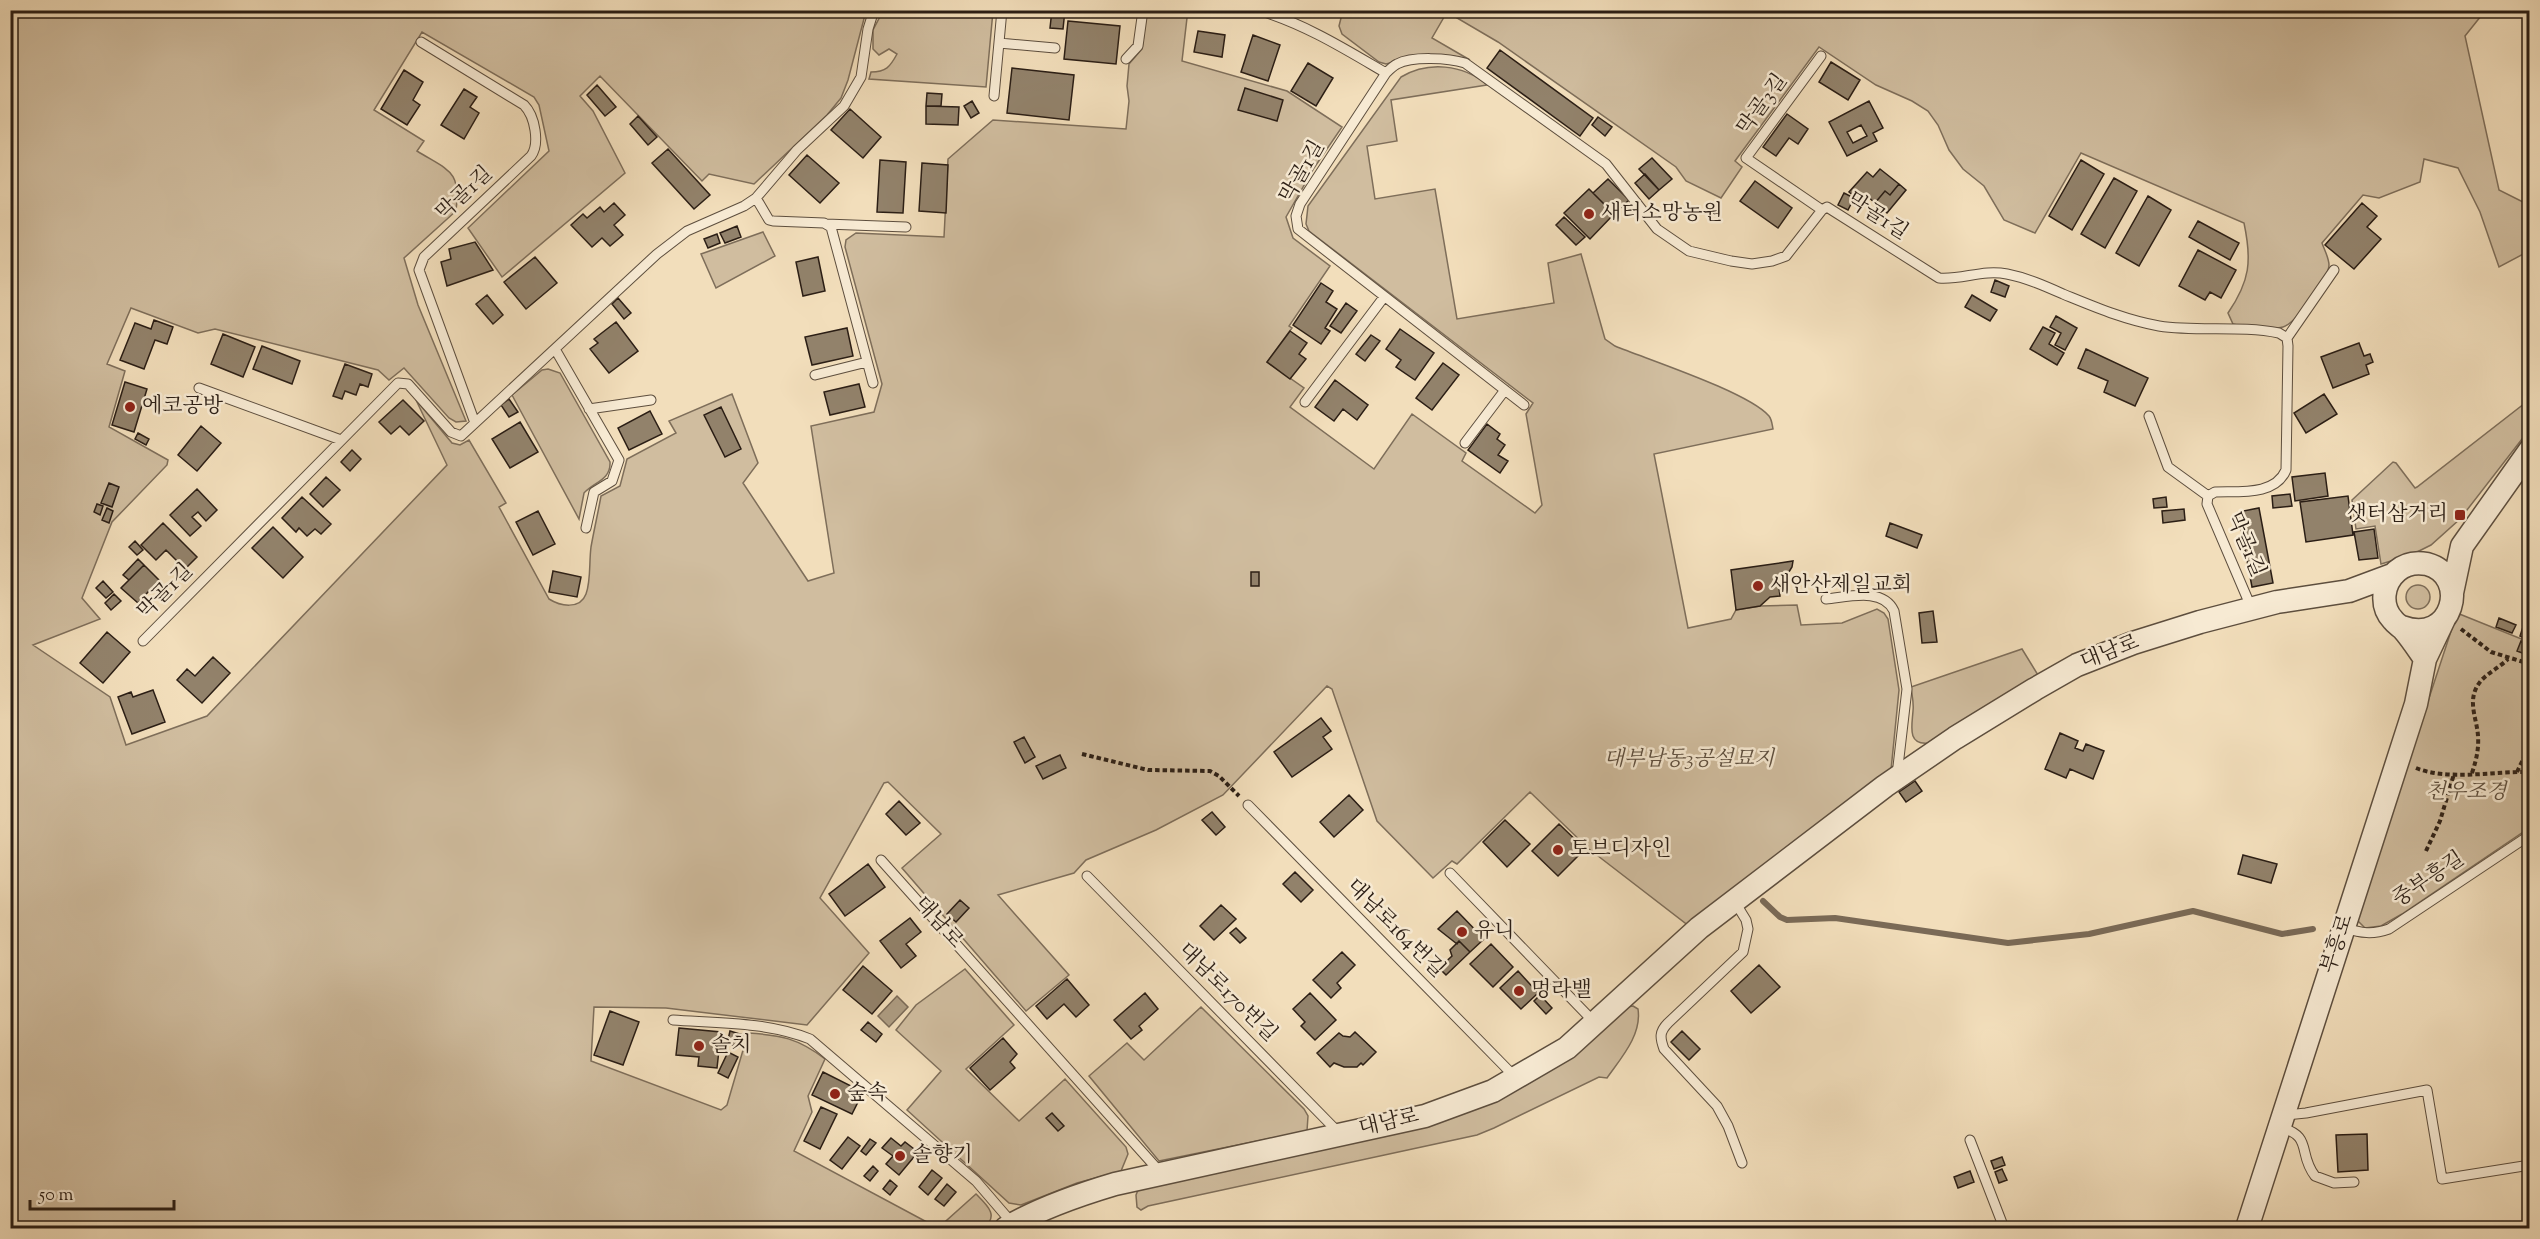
<svg xmlns="http://www.w3.org/2000/svg" width="2540" height="1239" viewBox="0 0 2540 1239" font-family="'Sorts Mill Goudy','Noto Serif KR',serif">
<style>
.green{fill:#d0bd9f;stroke:#7e6e5a;stroke-width:1.5}
.water{fill:#ae9d83;stroke:#7a6a57;stroke-width:1.5}
.lines{fill:none;stroke-linecap:round;stroke-linejoin:round}
.stream{stroke:#7a6a57;stroke-width:6}
.building{fill:#92826b;stroke:#2b1e15;stroke-width:1.5;fill-rule:evenodd}
.service-casing{stroke:#5d4e3e;stroke-width:11}
.tertiary-casing{stroke:#5d4e3e;stroke-width:25}
.path{stroke:#2b1e15;stroke-width:4;stroke-dasharray:4.5 3;stroke-linecap:butt}
.service{stroke:#f7ead3;stroke-width:9}
.tertiary{stroke:#f7ead3;stroke-width:22}
.poi-dot{fill:#8f2418;stroke:#f7ead3;stroke-width:2}
.labels{text-anchor:middle;dominant-baseline:central;stroke-width:5;stroke-linejoin:round;paint-order:stroke}
.street-label{font-size:21px;fill:#2b1e15;stroke:#f7ead3}
.poi-label{font-size:21px;fill:#2b1e15;stroke:#f7ead3;text-anchor:start}
.park-label{font-size:21px;font-style:italic;fill:#5d4e3e;stroke:#f7ead3}
</style>
<rect width="100%" height="100%" fill="#f2debb"/>
<filter id="stains"><feTurbulence type="fractalNoise" baseFrequency=".00333" numOctaves="4"/><feColorMatrix values="0 0 0 0 .2 0 0 0 0 .09 0 0 0 0 .02 0 0 0 .5 -.17"/></filter>
<radialGradient id="worn" r=".72"><stop offset=".6" stop-color="#630" stop-opacity="0"/><stop offset="1" stop-color="#630" stop-opacity=".3"/></radialGradient>
<path class="green" d="M1189,10L1193,13L1187,18L1182,61L1287,91L1342,127L1314,168L1286,217L1293,238L1330,266L1289,326L1292,328L1267,362L1304,388L1290,407L1374,469L1412,414L1466,453L1462,461L1535,513L1542,505L1526,414L1533,403L1309,231L1306,224L1308,206L1401,77C1428,61 1463,64 1487,85L1391,100L1397,141L1367,146L1375,199L1435,189L1457,319L1554,303L1548,263L1581,254L1605,339L1615,346C1649,360 1748,392 1769,416C1772,420 1772,424 1773,429L1654,454L1688,628L1731,619L1736,610L1760,606L1797,605L1801,625L1842,623L1877,609L1884,613L1888,619L1899,690L1891,770L1689,926L1589,849L1530,792L1457,864L1452,861L1433,878L1377,821L1332,689L1327,686L1223,795L1156,830L1086,860L1074,873L998,895L1069,975L1026,1011L902,868L941,834L888,782L884,783L820,898L869,953L807,1025L666,1008L594,1007L591,1061L721,1110L727,1105L748,1033C780,1035 798,1038 825,1059L808,1096L812,1112L794,1151L938,1228L976,1194C987,1205 1000,1216 983,1228H700L692,1226L680,1228H11L10,11H866L848,80L841,98L827,115L754,184L709,174L702,181L600,76L580,96L593,111L625,173L502,277L468,228L549,151L539,105L534,97L422,32L374,110L424,141L417,151C449,171 461,170 456,211L404,258L418,305L466,421L456,422L449,418L404,368L389,380L378,370L215,329L198,333L131,308L107,364L125,371L109,427L168,460L167,465L112,522L82,598L100,619L33,645L110,697L126,745L207,716L447,465L416,400L452,443L460,445L469,440L506,503L499,507L549,599C560,606 580,610 586,594C591,581 589,562 591,547C594,530 598,513 601,496L620,486L627,459L676,433L669,421L732,394L758,463L743,483L808,581L834,573L811,426L874,412L882,384L845,247L846,240L856,233L944,237L948,159L993,120L1126,129L1129,101L1127,86L1129,64L1142,49L1147,11Z
M1343,10L2485,11L2465,36L2499,190L2529,205V251L2499,267L2480,212L2458,168L2424,159L2420,182L2379,198L2363,195L2322,243C2324,249 2329,258 2329,265C2329,277 2295,324 2283,327C2272,330 2244,327 2233,324L2228,313C2250,281 2252,261 2244,223L2081,153L2035,233L2004,220L1984,186L1963,169L1949,150L1938,125L1928,111L1912,101L1876,85L1819,47L1735,161L1742,167L1721,198L1686,181L1676,167L1498,42L1447,12L1432,38L1470,60L1453,56L1415,57L1386,64L1379,62L1342,34L1339,26Z
M883,11H993L986,87L869,79L871,72C886,72 890,67 897,54L889,49L879,55L873,49V30Z
M763,232L775,256L716,288L701,254Z
M548,369L560,373L610,462C611,480 594,482 584,493L579,519L512,395L542,370Z
M2529,400V430L2460,519L2431,545L2411,555L2381,564L2375,526L2356,529L2352,500L2393,462L2396,463L2415,488L2417,487Z
M2406 597a12 12 0 1 1 24 0a12 12 0 1 1-24 0Z
M2457,613L2529,642V828L2402,914L2381,926L2365,928L2357,920L2358,914Z
M2022,649L2038,675L1928,743C1907,745 1912,726 1913,711C1914,703 1912,695 1911,687Z
M965,969L1014,1025L966,1069L1019,1121L1065,1079L1126,1147L1128,1154L1121,1171L1077,1183L1021,1205L1009,1203L907,1110L941,1071L896,1030L916,1005Z
M1633,1006L1638,1009C1642,1035 1621,1058 1607,1078L1599,1077L1494,1128L1477,1135L1148,1206L1141,1210L1137,1207L1136,1195L1138,1190L1501,1097L1531,1082L1571,1056L1627,1007Z
M1201,1007L1304,1109L1308,1116L1307,1131L1159,1161L1089,1076L1127,1043L1144,1060Z"/>
<path class="water" d="M897,996L908,1007L889,1027L878,1016Z"/>
<g class="lines">
<path class="stream" d="M1763,901L1780,917L1787,920L1835,918L2008,943L2089,934L2193,911L2282,934L2313,929"/>
</g>
<path class="building" d="M1052,10H1065L1063,29L1050,28Z
M1068,21L1120,26L1116,64L1064,59Z
M1198,31L1225,35L1222,57L1194,52Z
M1253,35L1280,45L1268,81L1241,72Z
M1500,50L1593,118L1580,136L1487,68Z
M1831,62L1860,80L1848,100L1819,82Z
M1308,63L1333,78L1316,106L1291,91Z
M1012,68L1074,75L1069,120L1007,113Z
M404,70L423,82L413,100L420,105L407,125L381,109Z
M597,85L616,107L605,116L587,95Z
M1245,88L1283,100L1277,121L1238,110Z
M464,89L477,97L470,107L479,113L464,139L441,125Z
M927,93L942,94L941,106H926Z
M972,101L979,113L971,118L964,106Z
M1869,101L1883,128L1873,133L1877,141L1847,156L1829,122ZM1861,125L1867,136L1853,143L1847,132Z
M926,106L959,107L958,125L926,124Z
M850,109L881,137L863,158L831,130Z
M1787,114L1808,129L1798,144L1789,138L1776,156L1763,147Z
M638,116L657,137L648,145L630,124Z
M1598,117L1612,127L1605,136L1592,125Z
M668,149L710,195L694,209L652,163Z
M807,155L839,183L820,203L789,175Z
M1652,158L1672,179L1659,190L1639,169Z
M880,160L906,162L903,213L877,212Z
M2081,160L2104,174L2072,230L2049,216Z
M922,163L948,165L946,213L919,211Z
M1880,169L1899,184L1890,195L1885,191L1875,203L1867,196L1861,202L1849,192L1867,172L1873,177Z
M1645,174L1659,190L1649,199L1635,183Z
M2114,178L2137,191L2105,248L2081,234Z
M1608,179L1629,200L1614,214L1593,193Z
M1755,181L1792,208L1778,228L1740,201Z
M1899,184L1906,190L1887,213L1875,203L1885,191L1890,195Z
M1589,189L1614,214L1590,239L1564,213Z
M1844,193L1854,198L1848,210L1838,205Z
M2148,196L2171,210L2139,266L2116,253Z
M614,203L625,215L614,225L623,235L610,246L602,238L592,247L571,225L583,214L587,218L600,207L604,212Z
M2362,203L2377,216L2367,227L2381,239L2354,269L2325,245Z
M1564,217L1585,237L1576,245L1556,225Z
M2198,221L2239,243L2230,260L2189,237Z
M737,226L741,237L725,243L720,233Z
M717,234L720,243L708,248L704,239Z
M475,242L493,270L447,286L441,262L451,259L449,249Z
M2198,250L2236,270L2221,298L2210,292L2205,300L2179,286Z
M535,257L557,283L526,309L504,282Z
M818,257L825,291L803,296L796,262Z
M1995,280L2009,286L2005,297L1991,292Z
M1321,283L1333,291L1326,302L1337,309L1325,328L1330,331L1321,344L1293,325Z
M487,295L503,315L493,324L476,304Z
M1972,295L1997,310L1990,321L1965,307Z
M618,298L631,313L624,319L612,304Z
M1346,303L1357,311L1341,333L1330,326Z
M2056,316L2077,328L2065,350L2055,345L2061,333L2050,327Z
M154,320L173,327L167,344L155,340L144,369L120,360L135,323L151,329Z
M616,322L638,351L609,373L590,349L598,343L594,339Z
M2043,327L2055,333L2049,344L2064,353L2057,365L2030,349Z
M847,328L853,356L812,365L805,337Z
M1400,329L1434,353L1415,380L1396,367L1401,360L1386,349Z
M1290,331L1307,343L1299,354L1306,359L1290,379L1267,362Z
M223,334L255,347L243,377L211,364Z
M1371,335L1380,341L1365,361L1356,354Z
M2359,343L2364,356L2370,354L2373,362L2366,365L2369,374L2333,388L2321,357Z
M262,346L300,361L292,384L253,369Z
M2086,349L2148,378L2135,406L2104,392L2108,381L2078,368Z
M1443,363L1459,375L1432,410L1416,398Z
M345,364L372,374L368,387L360,384L356,395L345,391L342,399L333,396Z
M1335,380L1368,405L1357,420L1343,409L1334,421L1315,407Z
M125,382L147,389L134,432L112,425Z
M859,384L865,407L830,415L824,392Z
M2324,394L2337,414L2306,433L2294,413Z
M509,399L518,412L509,417L501,405Z
M403,400L424,421L409,435L400,426L391,434L379,422Z
M721,407L741,449L725,457L704,415Z
M650,411L662,434L629,450L618,428Z
M520,422L538,452L510,468L492,439Z
M1487,424L1500,434L1497,439L1505,445L1498,455L1508,461L1500,473L1468,450Z
M201,426L221,443L197,471L178,455Z
M138,433L149,439L146,445L135,439Z
M352,450L361,459L350,471L341,462Z
M2325,473L2328,496L2295,501L2292,477Z
M326,477L340,490L323,507L310,494Z
M109,483L119,487L112,507L101,503Z
M197,489L217,510L206,521L198,512L192,517L201,526L190,536L170,515Z
M2290,494L2292,506L2273,508L2272,496Z
M2348,496L2353,535L2306,542L2300,502Z
M302,497L331,524L321,534L315,529L307,536L299,528L296,532L282,518Z
M2166,497L2167,507L2154,508L2153,499Z
M97,504L103,506L100,515L94,512Z
M107,508L113,511L109,523L102,520Z
M2259,508L2273,583L2252,587L2238,512Z
M2184,509L2185,520L2163,523L2162,511Z
M538,511L555,544L533,555L516,522Z
M163,523L197,557L185,569L166,550L156,560L141,545Z
M1890,523L1922,535L1917,548L1886,536Z
M273,527L303,557L283,578L252,548Z
M2374,529L2378,558L2359,560L2354,532Z
M135,541L143,550L137,555L129,547Z
M138,559L144,565L129,580L123,575Z
M1793,561L1792,567L1779,588L1780,596L1770,597L1760,606L1736,610L1731,570Z
M144,565L159,580L138,603L121,588Z
M553,571L581,577L577,597L549,592Z
M1251,572H1259V586H1251Z
M103,581L113,592L106,598L96,588Z
M114,594L121,601L111,610L105,603Z
M1933,611L1937,642L1922,643L1919,613Z
M2499,618L2516,625L2512,633L2496,627Z
M2523,627L2530,629V640L2520,636Z
M107,632L130,652L103,683L80,663Z
M2521,641L2530,645V656L2517,651Z
M213,657L230,673L202,703L177,680L187,669L195,676Z
M153,690L165,722L132,734L118,697L131,692L133,697Z
M1321,718L1331,731L1323,737L1332,749L1292,777L1274,752Z
M2060,733L2078,741L2075,748L2083,751L2086,744L2104,751L2093,779L2070,769L2066,778L2045,769Z
M1024,737L1035,757L1025,763L1014,742Z
M1060,755L1066,768L1043,779L1036,766Z
M1915,781L1922,791L1906,802L1899,792Z
M1349,795L1363,810L1334,837L1320,822Z
M899,801L920,823L906,835L886,814Z
M1212,812L1225,827L1216,835L1202,820Z
M1505,820L1530,844L1507,867L1483,842Z
M1559,824L1585,849L1558,876L1532,851Z
M2243,855L2277,864L2271,883L2238,874Z
M868,864L885,887L845,916L829,894Z
M1295,872L1313,890L1301,902L1283,884Z
M960,900L969,908L956,922L947,914Z
M1221,905L1236,919L1214,940L1200,926Z
M1457,911L1484,939L1470,952L1459,941L1457,944L1438,929Z
M910,918L921,932L906,944L916,956L901,968L880,941Z
M1236,928L1246,938L1240,943L1230,933Z
M1459,941L1470,952L1446,975L1439,968L1452,956L1450,950Z
M1491,944L1513,967L1493,987L1470,964Z
M1342,952L1355,965L1337,983L1341,988L1331,998L1313,980Z
M1759,965L1780,987L1751,1013L1731,991Z
M863,966L892,991L872,1014L843,990Z
M1518,971L1538,993L1521,1009L1500,988Z
M1067,979L1089,1005L1076,1017L1064,1004L1047,1019L1036,1006Z
M1145,993L1158,1009L1139,1026L1142,1030L1131,1039L1114,1020Z
M1310,993L1336,1020L1315,1040L1301,1026L1305,1022L1293,1009Z
M1540,995L1552,1008L1546,1014L1534,1001Z
M610,1011L639,1022L623,1065L594,1055Z
M868,1022L882,1034L876,1042L861,1030Z
M679,1028L721,1032L717,1068L698,1066L699,1057L676,1055Z
M730,1031L743,1035L740,1047L727,1044Z
M1682,1031L1700,1049L1689,1060L1671,1042Z
M1355,1032L1376,1052L1363,1065L1361,1063L1357,1067H1344L1334,1063L1330,1067L1317,1053L1339,1033L1343,1036L1350,1037Z
M1003,1038L1017,1054L1010,1062L1015,1068L990,1090L970,1068Z
M728,1052L738,1057L728,1078L718,1073Z
M823,1072L853,1087L849,1095L859,1100L852,1114L812,1095Z
M821,1107L837,1114L820,1149L804,1141Z
M1052,1113L1064,1126L1058,1131L1046,1118Z
M2367,1134L2368,1170L2338,1172L2336,1135Z
M848,1137L860,1146L842,1169L830,1160Z
M891,1138L901,1146L905,1142L918,1152L899,1175L886,1164L893,1156L882,1148Z
M870,1139L876,1143L866,1155L861,1151Z
M2002,1157L2005,1165L1994,1169L1991,1161Z
M873,1166L878,1171L870,1181L864,1176Z
M2002,1169L2007,1180L1999,1183L1995,1172Z
M932,1170L942,1178L928,1195L919,1187Z
M1970,1171L1974,1182L1958,1188L1954,1177Z
M890,1180L897,1186L890,1195L883,1189Z
M947,1184L956,1192L944,1206L935,1199Z"/>
<g class="lines">
<g class="service-casing">
<path id="service" d="M1258,10C1305,24 1345,49 1386,73
M421,42L524,105C535,116 540,144 531,156L424,257L419,270L475,423
M999,43L1055,48
M1821,56L1746,158L1822,210
M1126,59L1138,46L1143,10
M994,96L1002,10
M756,198L769,220L773,221L824,223L831,227L873,383
M826,224L906,227
M2287,338L2334,270
M555,349L619,460L612,481L594,492L586,528
M815,375L867,362
M199,388L341,440
M1305,402L1384,297
M1524,405L1298,229L1296,216L1300,204L1386,73C1389,70 1393,66 1397,64C1412,56 1449,58 1465,63L1606,164L1657,229L1689,251L1731,261L1752,264L1772,261L1786,256L1822,210L1827,207L1939,278C1962,280 1983,269 2007,274C2027,278 2045,286 2063,294C2095,307 2125,320 2159,326C2198,332 2240,325 2279,333L2287,338L2288,346L2286,470C2275,496 2239,491 2215,492L2208,496L2207,504L2251,607
M589,409L651,400
M2149,416L2168,467L2208,496
M1465,443L1505,390
M1826,599C1848,597 1883,587 1894,611L1907,689L1897,775
M143,641L398,383L408,384L451,432L461,436L657,254L687,231L744,206L756,198L797,150L844,106L861,77L868,29L874,10
M1248,805L1515,1077
M881,860L1160,1172
M1450,873L1595,1023
M1087,876L1339,1133
M1735,902L1746,920L1748,929L1743,952L1668,1023C1659,1032 1660,1038 1664,1049L1717,1106L1728,1126L1742,1163
M2345,928C2361,933 2372,935 2389,929L2530,835
M673,1020C718,1023 768,1022 810,1039L976,1181L1013,1224
M2286,1115L2306,1113L2427,1090L2442,1179L2530,1165
M2279,1127C2314,1136 2297,1153 2315,1176L2334,1183L2354,1182
M1970,1140L2004,1228"/>
</g>
<g class="tertiary-casing">
<path id="tertiary" d="M2452,593L2462,546L2530,450
M2402,627C2453,646 2471,576 2427,564C2416,562 2405,564 2397,571C2382,584 2380,606 2393,620C2396,624 2400,626 2403,629C2411,638 2418,649 2425,659
M1006,1228C1040,1208 1078,1195 1115,1184L1425,1116L1493,1091L1567,1048L1699,928L1885,786L1955,738L2035,689L2077,665L2133,643L2200,622L2277,602L2349,591L2392,575
M2247,1228L2416,704L2425,659L2444,619"/>
</g>
<path class="path" d="M2461,629L2491,652L2530,664
M1082,754L1148,770L1210,771L1219,776L1239,796
M2416,768C2448,781 2495,771 2530,772
M2517,772L2530,745
M2472,773C2476,761 2479,749 2478,736C2477,718 2466,700 2480,682C2486,674 2500,667 2508,659
M2426,851L2440,821L2454,774"/>
<use href="#service" class="service"/>
<use href="#tertiary" class="tertiary"/>
</g>
<g class="poi-dot">
<circle cx="1589" cy="214" r="6"/>
<circle cx="130" cy="407" r="6"/>
<rect x="2454" y="509" width="12" height="12" rx="3"/>
<circle cx="1758" cy="586" r="6"/>
<circle cx="1558" cy="850" r="6"/>
<circle cx="1462" cy="932" r="6"/>
<circle cx="1519" cy="991" r="6"/>
<circle cx="699" cy="1046" r="6"/>
<circle cx="835" cy="1094" r="6"/>
<circle cx="900" cy="1156" r="6"/>
</g>
<g class="labels">
<g class="street-label">
<text transform="translate(1763 105) rotate(-54)">막골3길</text>
<text transform="translate(1303 172) rotate(-60)">막골1길</text>
<text transform="translate(465 194) rotate(-43)">막골1길</text>
<text transform="translate(1877 217) rotate(33)">막골1길</text>
<text transform="translate(2245 545) rotate(67)">막골1길</text>
<text transform="translate(166 592) rotate(-45)">막골1길</text>
<text transform="translate(2110 653) rotate(-21)">대남로</text>
<text transform="translate(2429 880) rotate(-34)">중부흥길</text>
<text transform="translate(938 923) rotate(48)">대남로</text>
<text transform="translate(1395 929) rotate(45)">대남로164번길</text>
<text transform="translate(2338 944) rotate(-72)">부흥로</text>
<text transform="translate(1227 993) rotate(45)">대남로170번길</text>
<text transform="translate(1389 1123) rotate(-13)">대남로</text>
</g>
<g class="poi-label">
<text x="1601" y="214">새터소망농원</text>
<text x="142" y="407">에코공방</text>
<text x="2448" y="515" text-anchor="end">샛터삼거리</text>
<text x="1770" y="586">새안산제일교회</text>
<text x="1570" y="850">토브디자인</text>
<text x="1474" y="932">유니</text>
<text x="1531" y="991">멍라밸</text>
<text x="711" y="1046">솔치</text>
<text x="847" y="1094">숲속</text>
<text x="912" y="1156">솔향기</text>
</g>
<g class="park-label">
<text x="1689" y="760">대부남동3공설묘지</text>
<text x="2466" y="793">천우조경</text>
</g>
</g>
<rect width="2540" height="1239" fill="none" stroke="#f2debb" stroke-width="36"/>
<rect x="12" y="12" width="2516" height="1215" fill="none" stroke="#2b1e15" stroke-width="3"/>
<rect x="18" y="18" width="2504" height="1203" fill="none" stroke="#2b1e15" stroke-width="1.5"/>
<path d="M30 1200v9h144v-9" fill="none" stroke="#2b1e15" stroke-width="3"/>
<text x="39" y="1200" font-size="18" fill="#2b1e15" stroke="#f7ead3" stroke-width="4.5" paint-order="stroke">50 m</text>
<rect width="100%" height="100%" filter="url(#stains)"/>
<rect width="100%" height="100%" fill="url(#worn)"/>
</svg>
